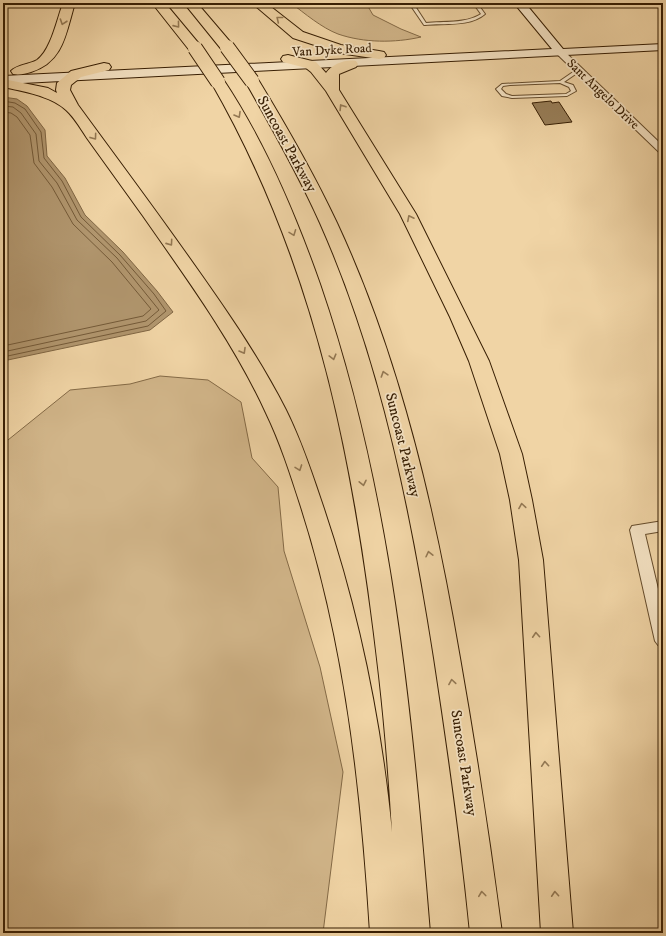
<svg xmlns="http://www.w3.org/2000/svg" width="666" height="936" viewBox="0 0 666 936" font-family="'IM FELL DW Pica',serif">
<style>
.green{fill:#d1b589;stroke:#846a46}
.water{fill:#b1966e;stroke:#806643}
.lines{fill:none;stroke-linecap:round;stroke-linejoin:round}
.shore{stroke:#745a38;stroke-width:1}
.building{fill:#977d57;stroke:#371e03}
.lane-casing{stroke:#654c2c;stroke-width:2}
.street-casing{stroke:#654c2c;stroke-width:2}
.secondary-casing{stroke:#371e03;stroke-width:2}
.highway-casing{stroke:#371e03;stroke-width:2}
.lane{fill:#f5e3c4;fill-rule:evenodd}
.street{fill:#f5e3c4;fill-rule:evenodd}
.secondary{fill:#f5e3c4;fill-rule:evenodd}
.highway{fill:#f0d4a5;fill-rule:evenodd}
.highway-bridge-casing{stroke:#371e03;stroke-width:16;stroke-linecap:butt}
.highway-bridge{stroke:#f0d4a5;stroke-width:14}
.oneway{stroke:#947954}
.labels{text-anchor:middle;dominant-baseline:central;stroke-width:3.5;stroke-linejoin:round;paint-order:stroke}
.far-street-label{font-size:13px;fill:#371e03;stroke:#f5e3c4}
.street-label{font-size:15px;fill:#371e03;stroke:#f5e3c4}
</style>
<rect width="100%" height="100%" fill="#f0d4a5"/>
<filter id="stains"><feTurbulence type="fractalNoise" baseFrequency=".005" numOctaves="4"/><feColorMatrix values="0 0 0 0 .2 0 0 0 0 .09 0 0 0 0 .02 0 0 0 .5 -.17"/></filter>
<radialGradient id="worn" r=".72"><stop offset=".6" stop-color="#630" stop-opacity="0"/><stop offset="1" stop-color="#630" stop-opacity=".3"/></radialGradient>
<path class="green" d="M291,3H366L373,15L401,29L421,37C395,43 364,43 338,34C322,28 304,13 291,3Z
M160,376L208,380L241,402L252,458L278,487L284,551L320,667L343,772L323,933H3V444L70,390L130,384Z"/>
<path class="water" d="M3,97L17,99L27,106L45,130L47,156L65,178L85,215L123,252L157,291L173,312L150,330L3,361Z"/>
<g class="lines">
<path class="shore" d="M3,101L15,103L25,109L41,132L44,158L62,181L81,217L120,255L154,294L166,311L148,326L3,357
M3,106L13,107L21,113L36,134L39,161L57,183L77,220L117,258L159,310L146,321L3,352
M3,112L11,113L17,117L30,135L34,163L52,187L73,224L112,262L151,309L143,316L3,346"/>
</g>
<path class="building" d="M551,101L552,103L559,102L572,122L545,125L532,103Z"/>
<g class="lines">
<g class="lane-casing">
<path id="lane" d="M409,3H413L426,23C444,21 465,24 481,14L473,3H477L485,14C470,27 444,23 425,25H424Z
M576,70L580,71L564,82L573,85L576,91L567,96L512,98L502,96L496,89L502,84L560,81ZM560,83L569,87L571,91L566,94L512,96L506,94L501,89L503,86L510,85Z"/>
</g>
<g class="street-casing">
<path id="street" d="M558,51H564L663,146V154L660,153L558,55Z
M663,521V531L645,534L663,610V647L658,645L655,641L630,530L632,526Z"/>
</g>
<g class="secondary-casing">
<path id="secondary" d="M514,3H525L563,49L663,44V50L3,84V76L552,49Z"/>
</g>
<g class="highway-casing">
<path id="highway" d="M63,3H75C66,32 64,62 31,72C25,74 19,75 13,74L11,71C16,65 30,64 37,60C51,50 57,19 63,3Z
M152,3H165L200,45L202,48L200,51H190Z
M184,3H197L232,44L234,47L232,50H222Z
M252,3H266L303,32L341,45L379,51L384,52L386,55L384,58L379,59L339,53L293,38Z
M288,55L316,62L326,73C332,64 346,59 356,61L358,64L356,67L339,74V90L416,214L489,361L522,454L532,500L543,560L573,933H541L519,560L510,500L500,454L469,361L450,317L400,214L326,91L311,72L306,68L283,62L281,59L283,56Z
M104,63L109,64L111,67L109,70L81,77L71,85L70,90L78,105C113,153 149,201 183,249C220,301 257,353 286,410C300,438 311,470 321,500C358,608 381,719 392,832C389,780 385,728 379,676C355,466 318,268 211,82L213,79L218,78L223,79C265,142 295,213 320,284C392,493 412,714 430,933H370C361,787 345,643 300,504C290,473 280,442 266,413C234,343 187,279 143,216C125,191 107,166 89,141C82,131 75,118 66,110C51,96 22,91 3,87V79L48,88L57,93L56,90L57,83L71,71Z
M252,77L257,78L259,81C287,127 314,174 337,223C400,358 435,511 460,658C476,749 490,841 502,933H470C461,841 448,750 434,658C411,511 381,360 320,223C298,174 272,128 245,81L247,78Z"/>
</g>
<use href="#lane" class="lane"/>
<use href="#street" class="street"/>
<use href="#secondary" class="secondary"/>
<use href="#highway" class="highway"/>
<g class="highway-bridge-casing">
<path id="highway-bridge" d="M227,47L252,81
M195,48L218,82"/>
</g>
<use href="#highway-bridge" class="highway-bridge"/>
</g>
<defs><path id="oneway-chevron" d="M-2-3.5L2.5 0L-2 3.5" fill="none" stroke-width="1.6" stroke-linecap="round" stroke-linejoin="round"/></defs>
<g class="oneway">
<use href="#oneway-chevron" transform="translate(279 19) rotate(-141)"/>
<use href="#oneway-chevron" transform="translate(63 22) rotate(109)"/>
<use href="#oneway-chevron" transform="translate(177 25) rotate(51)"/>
<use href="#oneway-chevron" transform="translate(342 107) rotate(-122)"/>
<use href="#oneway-chevron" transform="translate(238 115) rotate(60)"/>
<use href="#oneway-chevron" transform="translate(94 137) rotate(54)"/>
<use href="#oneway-chevron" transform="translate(410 218) rotate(-117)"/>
<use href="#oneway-chevron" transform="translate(293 233) rotate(69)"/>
<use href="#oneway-chevron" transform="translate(170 243) rotate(55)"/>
<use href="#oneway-chevron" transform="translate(243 351) rotate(60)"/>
<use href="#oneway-chevron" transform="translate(333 357) rotate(75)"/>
<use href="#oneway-chevron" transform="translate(384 374) rotate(-108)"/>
<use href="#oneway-chevron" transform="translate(299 468) rotate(70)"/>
<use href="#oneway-chevron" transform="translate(363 483) rotate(78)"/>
<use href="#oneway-chevron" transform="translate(522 506) rotate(-99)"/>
<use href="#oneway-chevron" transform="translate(429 554) rotate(-103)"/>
<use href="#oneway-chevron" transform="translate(536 635) rotate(-94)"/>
<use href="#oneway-chevron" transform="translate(452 682) rotate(-99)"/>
<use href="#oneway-chevron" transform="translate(545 764) rotate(-94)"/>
<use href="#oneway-chevron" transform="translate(482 894) rotate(-97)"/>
<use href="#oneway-chevron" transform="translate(555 894) rotate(-94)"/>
</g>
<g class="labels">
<g class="far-street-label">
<text transform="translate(332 50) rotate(-3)">Van Dyke Road</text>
<text transform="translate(603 94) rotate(44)">Sant Angelo Drive</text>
</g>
<g class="street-label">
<text transform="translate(287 144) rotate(61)">Suncoast Parkway</text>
<text transform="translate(403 445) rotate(76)">Suncoast Parkway</text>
<text transform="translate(464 763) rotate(81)">Suncoast Parkway</text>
</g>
</g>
<rect width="666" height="936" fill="none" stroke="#f0d4a5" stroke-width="16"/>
<rect x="4" y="4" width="658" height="928" fill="none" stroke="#371e03" stroke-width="2"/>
<rect x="8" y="8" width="650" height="920" fill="none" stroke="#371e03"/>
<rect width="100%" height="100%" filter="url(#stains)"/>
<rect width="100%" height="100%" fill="url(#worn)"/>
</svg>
